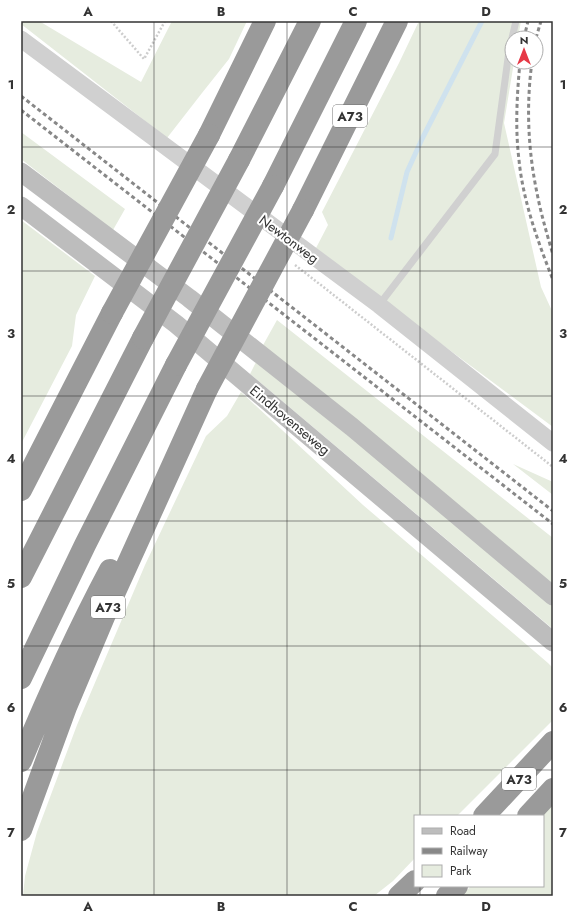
<svg xmlns="http://www.w3.org/2000/svg" width="574" height="917" viewBox="0 0 574 917" font-family="Jost,sans-serif">
<style>
.green{fill:#e6ecdf}
.lines{fill:none;stroke-linecap:round;stroke-linejoin:round}
.stream{stroke:#cfe2ee;stroke-width:5}
.path{stroke:#cdcdcd;stroke-width:2.5;stroke-dasharray:2 2;stroke-linecap:butt}
.service{stroke:#d0d0d0;stroke-width:7}
.tertiary{stroke:#d0d0d0;stroke-width:17}
.secondary{stroke:#bdbdbd;stroke-width:19}
.motorway{stroke:#9a9a9a;stroke-width:22}
.rail{stroke:#888;stroke-width:3;stroke-dasharray:4 3;stroke-linecap:butt}
.motorway-bridge{stroke:#9a9a9a;stroke-width:22}
.grid{fill:none;stroke:#333;stroke-width:1;stroke-opacity:0.55}
.labels{text-anchor:middle;dominant-baseline:central;stroke-width:4;stroke-linejoin:round;paint-order:stroke}
.shield{fill:#fff;stroke:#707070;stroke-width:1}
.shield-label{font-size:13px;font-weight:bold;fill:#333}
.street-label{font-size:14px;fill:#333;stroke:#fff}
.neatline{fill:none;stroke:#333;stroke-width:1.5}
.grid-label{font-size:13px;text-anchor:middle;font-weight:bold;fill:#333}
</style>
<rect width="100%" height="100%" fill="#fff"/>
<path class="green" d="M21,21H39L141,82L172,21H247L229,59L202,93L167,138L21,24Z
M419,21H521L518,38H512V62H514L504,123L541,287L553,313V427L432,337L316,248L328,225L322,212L399,63Z
M21,132L125,209L113,230L21,159Z
M21,220L95,276L76,315L72,346L21,444Z
M277,320L553,538V585L262,347Z
M257,360L403,479L553,606V629L250,374Z
M241,392L363,505L548,663L553,668V720L457,816H415V858L393,881L374,896H23L25,876L37,832L77,725L145,565L206,436L227,416Z
M513,464L553,482V495Z
M553,803V896H461L471,886H543V816H540Z"/>
<g class="lines">
<path class="stream" d="M391,238L407,172L422,139L482,21"/>
<path class="path" d="M111,21L144,59L165,21
M295,265L326,289L553,467"/>
<path class="service" d="M512,38L516,21
M379,305L495,154L509,51L512,39"/>
<path class="tertiary" d="M21,39L379,305L553,443"/>
<path class="secondary" d="M21,172L189,298L352,427L553,596
M21,206L176,324L553,642"/>
<path class="motorway" d="M209,135L265,21
M239,160L310,21
M273,186L356,21
M303,210L397,21
M21,490L112,313
M21,577L143,338
M21,678L85,545L176,365
M21,761C48,696 77,632 110,570
M484,816L553,742
M528,816L553,789
M21,830L66,707L109,605L207,389
M399,896L415,881
M447,896L457,886"/>
<path class="rail" d="M524,38L528,21
M536,38L541,21
M520,62C517,95 515,127 519,160C523,201 538,242 553,280
M532,62C526,105 528,150 537,193C541,214 547,234 553,255
M21,96L553,511
M21,110L553,524"/>
<path class="motorway-bridge" d="M112,313L209,135
M143,338L239,160
M176,365L273,186
M207,389L303,210"/>
</g>
<path class="grid" d="M154,21V896M287,21V896M420,21V816M21,147H553M21,271H553M21,396H553M21,521H553M21,646H553M21,770H553M420,886V896"/>
<g class="labels">
<g class="shield">
<rect x="333" y="105" width="34" height="22" rx="3"/>
<rect x="91" y="596" width="34" height="22" rx="3"/>
<rect x="502" y="768" width="34" height="22" rx="3"/>
</g>
<g class="shield-label">
<text x="350" y="116">A73</text>
<text x="108" y="607">A73</text>
<text x="519" y="779">A73</text>
</g>
<g class="street-label">
<text transform="translate(289 239) rotate(37)">Newtonweg</text>
<text transform="translate(290 420) rotate(40)">Eindhovenseweg</text>
</g>
</g>
<rect width="574" height="917" fill="none" stroke="#ffffff" stroke-width="44"/>
<rect x="414" y="815" width="130" height="72" fill="#ffffff" stroke="#adadad"/>
<rect x="422" y="828" width="20" height="6" fill="#bdbdbd" stroke="#adadad"/>
<text x="450" y="835" font-size="12" fill="#333333">Road</text>
<rect x="422" y="848" width="20" height="6" fill="#888888" stroke="#adadad"/>
<text x="450" y="855" font-size="12" fill="#333333">Railway</text>
<rect x="422" y="865" width="20" height="12" fill="#e6ecdf" stroke="#adadad"/>
<text x="450" y="875" font-size="12" fill="#333333">Park</text>
<g transform="translate(524 50)"><circle r="19" fill="#ffffff" stroke="#adadad"/>
<path d="M0-3L7 15L0 10L-7 15Z" fill="#e63946"/>
<text y="-6" font-size="11" font-weight="bold" text-anchor="middle" fill="#333333">N</text>
</g>
<rect x="22" y="22" width="530" height="873" class="neatline"/>
<g class="grid-label">
<text x="88" y="16">A</text>
<text x="221" y="16">B</text>
<text x="353" y="16">C</text>
<text x="486" y="16">D</text>
<text x="11" y="89">1</text>
<text x="563" y="89">1</text>
<text x="11" y="214">2</text>
<text x="563" y="214">2</text>
<text x="11" y="338">3</text>
<text x="563" y="338">3</text>
<text x="11" y="463">4</text>
<text x="563" y="463">4</text>
<text x="11" y="588">5</text>
<text x="563" y="588">5</text>
<text x="11" y="712">6</text>
<text x="563" y="712">6</text>
<text x="11" y="837">7</text>
<text x="563" y="837">7</text>
<text x="88" y="911">A</text>
<text x="221" y="911">B</text>
<text x="353" y="911">C</text>
<text x="486" y="911">D</text>
</g>
</svg>
